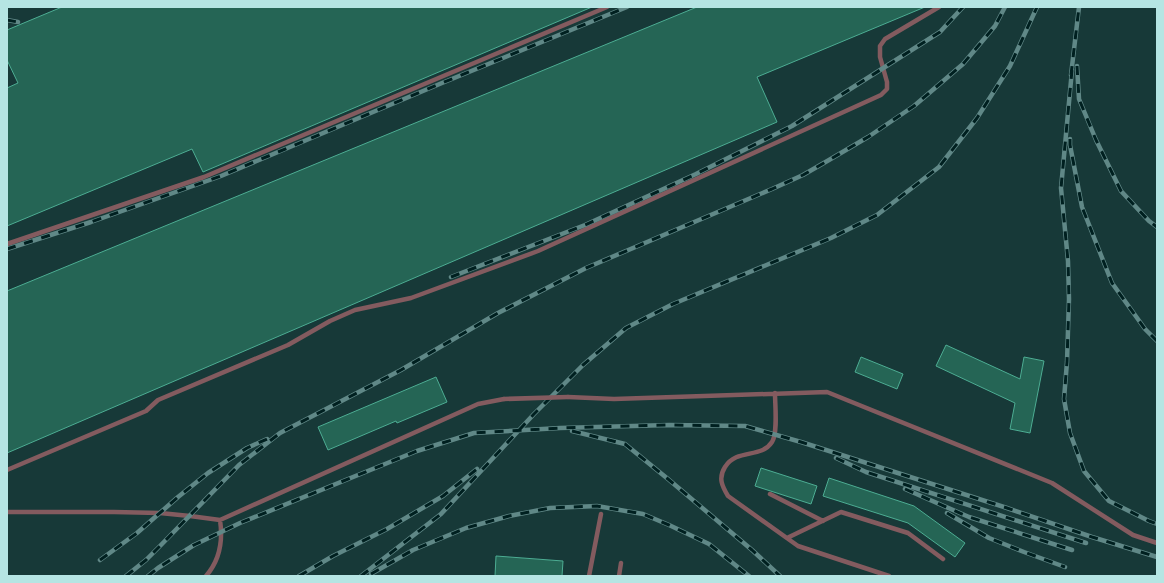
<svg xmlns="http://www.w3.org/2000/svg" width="1164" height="583" viewBox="0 0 1164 583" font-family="'Alegreya Sans',sans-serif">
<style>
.building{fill:#256555;stroke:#4dad93}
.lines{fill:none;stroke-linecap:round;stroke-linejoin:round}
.service{stroke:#835b5f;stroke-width:4.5}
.rail-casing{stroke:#608887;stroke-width:4.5}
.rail{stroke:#002020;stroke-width:3;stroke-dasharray:9;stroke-linecap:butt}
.service-bridge{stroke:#835b5f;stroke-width:4.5}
</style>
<rect width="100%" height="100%" fill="#173938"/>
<path class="building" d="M62,7H592L203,172L192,149L7,226V88L18,83L7,60V30Z
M697,7H925L757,77L777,122L7,453V291Z
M946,345L1020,379L1024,357L1044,361L1030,433L1010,429L1015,403L936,366Z
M861,357L903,374L897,389L855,372Z
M436,377L447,402L397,423L396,421L328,450L318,427Z
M761,468L817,486L811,504L755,486Z
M829,478L914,506L965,543L955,557L908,523L823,496Z
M496,556L563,561L562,576H495Z"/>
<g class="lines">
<path class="service" d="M7,244L204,177L607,7
M775,393C775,405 778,433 772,442C761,459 737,448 725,467C718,478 722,486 728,496L798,546L889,576
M568,397L614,399L827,392L1052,483L1133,535L1157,543
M7,470L146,411L158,400L288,345L330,321L355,310L411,298L538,251L881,95L887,89V82L880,57V46L885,39L939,7
M770,494L823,521
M7,512H114L160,513L190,516L220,520L478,404L504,399
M787,538L841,512L908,533L943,559
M206,576C220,560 223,540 220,520
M589,576L601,514
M619,576L621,563"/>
<g class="rail-casing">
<path id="rail" d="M7,20L18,22
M1077,66L1079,99L1096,140L1121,191L1149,221L1157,227
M1072,70L1061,188L1068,261L1069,299L1067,362L1064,399L1070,433L1084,471L1109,501L1149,521L1157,524
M1071,75L1079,7
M1070,139V145L1082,207L1112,283L1145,329L1157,341
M7,249L91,222L221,176L442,83L627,7
M451,277L585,225L696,174L792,126L940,32L963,7
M572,431L625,444L668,479L752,550L780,576
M836,458L866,472L1086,543
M905,489L969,517L1072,550
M947,513L989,538L1024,552L1065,567
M100,560L137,533L178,497L208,473L247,448L267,439
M371,574L413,550L466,528L509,516L550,508L597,506L643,514L669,525L709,544L749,576
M126,576L146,560L160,546L239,465L280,433L401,370L498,313L586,268L772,189L803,175L829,160L868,137L914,106L963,64L995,26L1005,7
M148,576L158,568L194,545L240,523L417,451L474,433L560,428L669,425L745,426L801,442L1007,508L1092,537L1157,557
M299,576L333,556L387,529L443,496L477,469
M361,576L441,514L534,414L583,365L626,328L673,304L831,238L877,215L939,167L977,118L1010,66L1037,7"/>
</g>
<use href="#rail" class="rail"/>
<path class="service-bridge" d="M504,399L568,397"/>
</g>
<rect width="1164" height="583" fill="none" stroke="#b5e5e3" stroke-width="16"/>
</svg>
